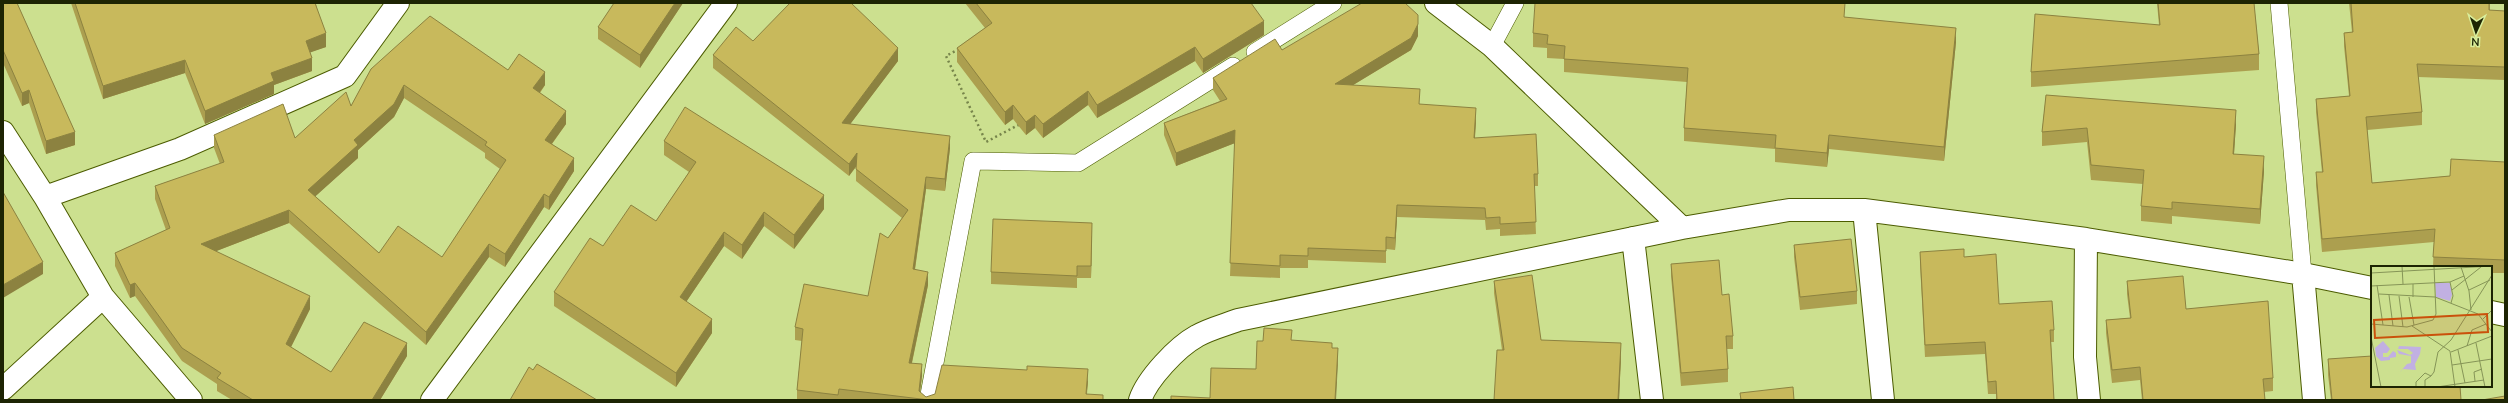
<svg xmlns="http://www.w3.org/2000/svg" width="2508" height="403" viewBox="0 0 2508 403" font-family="Mulish,sans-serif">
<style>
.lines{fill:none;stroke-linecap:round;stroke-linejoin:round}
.lane-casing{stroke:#4c5c00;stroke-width:18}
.street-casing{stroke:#4c5c00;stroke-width:24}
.path{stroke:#77854b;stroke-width:2.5;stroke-dasharray:2 3;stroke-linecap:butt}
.lane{stroke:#fff;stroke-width:17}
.street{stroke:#fff;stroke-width:22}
.wall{fill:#ac9f4f;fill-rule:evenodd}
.shaded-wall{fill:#8c8240}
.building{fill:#c8b95c;stroke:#8c8240;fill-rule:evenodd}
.inset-road{fill:none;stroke:#869557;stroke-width:1}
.view{fill:#ca510b;fill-opacity:0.15;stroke:#ca510b;stroke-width:2}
.inset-edge{fill:none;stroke:#1d2403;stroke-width:2}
</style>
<rect width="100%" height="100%" fill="#cce08f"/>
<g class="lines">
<g class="lane-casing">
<path id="lane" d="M2279,3L2303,274
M1492,46L1515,3
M1255,52L1333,3
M928,400L973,161L1078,163L1233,66"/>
</g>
<g class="street-casing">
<path id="street" d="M1436,3L1492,46L1682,228
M3,132L45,197L103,297L191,400
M45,197L180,149L345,76L398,3
M1864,210L1883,400
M1633,238L1652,400
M2086,239L2085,357L2089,400
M2303,274L2314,400
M2491,312L2505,315
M3,389L103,297
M432,400L726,3
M1140,400C1147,379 1177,347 1197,336C1209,329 1225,325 1238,320L1682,228L1789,210H1864L2086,239L2303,274L2372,288"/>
</g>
<path class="path" d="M1005,24L1045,111L986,142L946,56Z"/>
<use href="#lane" class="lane"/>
<use href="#street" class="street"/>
</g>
<path class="wall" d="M3,3L75,145L46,154L29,103L22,106L3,63Z
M71,3H319L316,4L326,47L310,52L312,71L274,85V94L205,124L185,73L103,99Z
M683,3L640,68L598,39V27Z
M965,3H1251L1264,35L1203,73L1195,61L1097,118L1088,105L1043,138L1035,128L1026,135L1013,119L1005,125L957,62V48L985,28Z
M2157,3H2254L2259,54V70L2031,87V72L2159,25Z
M2349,3H2490V10L2505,11V80L2418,77L2422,112V125L2367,130L2372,183L2450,176L2505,162V273H2491V267H2433L2434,242L2322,252L2316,185V172H2322L2316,112V99L2349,96L2344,46V33L2352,32Z
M1845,17L1956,42L1944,161L1829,149L1827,167L1775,162V149L1684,141V128L1687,82L1564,72V59L1547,58V48L1533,47V33Z
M1418,36L1411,50L1353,85L1476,120L1475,138L1538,174V186H1534L1536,234L1500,236V229L1486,230L1485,220L1397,217L1395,250L1386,249V263L1308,260V268H1280V278L1230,276L1235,143L1176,166L1164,135V123L1220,101L1213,90V78L1282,50Z
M753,41L898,61L850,124L950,148L945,191L926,189L915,270L928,285L912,363L922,376L920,393L926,397L1088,381L1087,394L1103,400H797V390L802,341L795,340V327L868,296L888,238L902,218L856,181V167L849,176L713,68V55Z
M371,69L508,70L545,85L540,93L566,124L552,144L574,171L549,210L544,207L505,267L489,257L426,345L289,223L216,251L310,309L291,347L331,372L407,356L380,400H232L217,391V384L182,361L135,296L130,298L115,266V253L166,230L155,199V186L220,164L214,148V135L295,138L351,106ZM404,98L485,153V158L500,169L442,257L379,253L315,196L358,158V150L394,117Z
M2046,95L2236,124L2234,154L2264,171L2260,224L2172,216V224L2141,221V206L2143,184L2091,180L2087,142L2042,146V132Z
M664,141L824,209L794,249L764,226L742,259L724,246L686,302L712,333L676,387L554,306V292L603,246L656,221L689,172L664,155Z
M1092,236L1091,278H1077V288L991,284V272Z
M1794,245L1857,291V304L1800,310L1794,257Z
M1920,252L1964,257L1999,304L2054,330V342H2051L2054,400H1996V394H1988L1985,354L1925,357L1920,264Z
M1671,264L1722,295L1733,336V349H1727L1728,369V382L1681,386L1671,276Z
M1494,281L1541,340L1621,356L1619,400H1494L1502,350L1494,293Z
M2127,281L2186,309L2273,378V391L2264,392L2265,400H2142L2140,380L2112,383L2106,333V320L2130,318L2127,294Z
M2328,359L2461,400H2331L2328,375Z"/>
<path class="shaded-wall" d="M675,3H683L640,68V55Z
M1264,21V35L1203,73V59Z
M1418,24V36L1411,50L1335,96V84Z
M1956,28V42L1944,161V147Z
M326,33V47L306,54V41Z
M1195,47V61L1097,118V105Z
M898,48V61L842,135V123Z
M312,58V71L274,85V94L205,124V111L271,73Z
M185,60V73L103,99V86Z
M545,72V85L533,101V88Z
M404,85V98L394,117L358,150V158L308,203V190Z
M29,90V103L22,106V93Z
M1088,91V105L1043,138V124Z
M1013,105V119L1005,125V112Z
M1476,108V120L1474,150V138Z
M2236,110V124L2233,168V154Z
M566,111V124L545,153V140Z
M1035,115V128L1026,135V122Z
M1235,130V143L1176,166V153Z
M75,132V145L46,154V141Z
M1829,135V149L1827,167V153Z
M950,136V148L945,191V179Z
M857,153V165L849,176V164Z
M2264,156V171L2260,224V209Z
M574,158V171L549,210V197Z
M926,177V189L913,282V269Z
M544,194V207L505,267V254Z
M824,195V209L794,249V235Z
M1397,205V217L1395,250V238Z
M289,210V223L201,257V244Z
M764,212V226L742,259V245Z
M1092,223V236L1091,278V266Z
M724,232V246L680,311V297Z
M489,244V257L426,345V332Z
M43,262V274L3,298V285Z
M928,272V285L909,376V363Z
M135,283V296L130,298V285Z
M310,296V309L286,357V344Z
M712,319V333L676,387V373Z
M407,343V356L380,400H372Z
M1621,343V356L1619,400H1618Z
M1338,348V361L1336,400H1335Z
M922,364V376L919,399V391Z
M1088,369V381L1086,400Z"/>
<path class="building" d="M3,3H17L75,132L46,141L29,90L22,93L3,50Z
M75,3H315L326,33L306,41L312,58L271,73L274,81L205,111L185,60L103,86Z
M614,3H675L640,55L598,27Z
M790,3H851L898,48L842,123L950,136L945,179L926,177L913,269L928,272L909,363L922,364L919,391L926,397L935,394L942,365L1027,370V366L1088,369L1086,394L1103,395V400H929L839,389L838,395L797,390L803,329L795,327L804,284L868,296L880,233L888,238L908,210L856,169L857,153L849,164L713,55L736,27L753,41Z
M976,3H1251L1264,21L1203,59L1195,47L1097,105L1088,91L1043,124L1035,115L1026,122L1013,105L1005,112L957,48L992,23Z
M1362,3H1405L1418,15V24L1411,38L1335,84L1420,89L1419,104L1476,108L1474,138L1536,134L1538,174H1534L1536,222L1500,224V217L1486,218L1485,208L1397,205L1395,238L1386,237V251L1308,248V256L1280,255V266L1230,263L1235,130L1176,153L1164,123L1227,99L1213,78L1275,39L1282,50Z
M1535,3H1845L1844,17L1956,28L1944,147L1829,135L1827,153L1775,148L1776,135L1684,128L1688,68L1564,59L1565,46L1547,44L1548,35L1533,33Z
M2158,3H2254L2259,54L2031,72L2035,14L2160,25Z
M2351,3H2489V10L2505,11V67L2417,64L2422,112L2366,117L2372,183L2450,176L2451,159L2505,162V260L2433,257L2435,229L2322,239L2316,172H2323L2316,99L2350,96L2344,33L2353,32Z
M430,16L508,70L519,54L545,72L533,88L566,111L545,140L574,158L549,197L544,194L505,254L489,244L426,332L289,210L201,244L310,296L286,344L331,372L364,322L407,343L372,400H253L217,378L221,373L182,348L135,283L130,285L115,253L170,228L155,186L224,162L214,135L283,104L295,138L346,92L351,106L371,69ZM404,85L487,142L485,145L506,160L442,257L398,226L379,253L308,190L358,145L354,140L394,104Z
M2046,95L2236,110L2233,154L2264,156L2260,209L2172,202V209L2141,206L2144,170L2091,165L2087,128L2042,132Z
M685,107L824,195L794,235L764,212L742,245L724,232L680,297L712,319L676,373L554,292L590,238L603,246L631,205L656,221L696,162L664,141Z
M3,192L43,262L3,285Z
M993,219L1092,223L1091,266H1077V276L991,272Z
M1851,239L1857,291L1800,297L1794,245Z
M1964,249V257L1996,254L1999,304L2052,301L2054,330H2050L2054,400H1997L1996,381L1988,382L1985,342L1925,345L1920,252Z
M1719,260L1722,295L1729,294L1733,336H1726L1728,369L1681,373L1671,264Z
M1532,275L1541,340L1621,343L1618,400H1494L1497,350H1504L1494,281Z
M2183,276L2186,309L2268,301L2273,378L2263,379L2265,400H2143L2140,367L2112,370L2106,320L2131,318L2127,281Z
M1264,328L1292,330L1291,340L1332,343V348H1338L1335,400H1171V396L1210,398L1211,368L1256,369L1257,341H1263Z
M2372,356V386H2460L2461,400H2332L2328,359Z
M537,364L597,400H510L529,367L533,370Z
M1793,387L1794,400H1741L1740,393Z
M2505,396V400H2482Z"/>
<g transform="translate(2371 266)">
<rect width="121" height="121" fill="#cce08f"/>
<path d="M64,17H79L81,29L79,35L65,31ZM12,75L19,83L16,87H12V91H17L22,85L25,87V91L19,92V94L10,95L5,90L4,82ZM28,80L50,81L49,88L44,98L45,104L32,103L29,106L36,98L40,97V90L28,88L26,84L39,89L42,87L37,83H27Z" fill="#c1b0e2"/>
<path class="inset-road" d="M31,0L32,18M90,1L98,25L100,44M0,7L121,0M79,16L82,30L80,37M6,19L12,59M0,20L79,16L93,10M81,24L110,1M98,24L119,14M8,28L64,31L107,48L121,66M18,29L22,60M28,30L32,61M38,31L43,59M42,31V18M112,53L121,44M0,58L36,61L62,54L65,48L63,0M41,60L79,85L84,121M0,71L10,121M105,77L114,121M96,80L101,64L115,58M87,84L94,117M80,86L121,70M81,99L121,93M104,115L103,106L111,103M45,121V116L54,107L60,110L63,106L67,86L80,74L121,9M54,121V114L60,110M66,121L113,114"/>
<path class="view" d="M116,48L117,66L4,72L3,54Z"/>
<rect width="121" height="121" class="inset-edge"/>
</g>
<rect width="2508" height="403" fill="none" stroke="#1d2403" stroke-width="8"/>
<g transform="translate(2476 32) rotate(183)" stroke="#d9ee9c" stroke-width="3" paint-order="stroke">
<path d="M0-3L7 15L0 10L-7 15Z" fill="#1d2403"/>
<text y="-6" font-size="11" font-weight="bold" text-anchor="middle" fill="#1d2403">N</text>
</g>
</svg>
